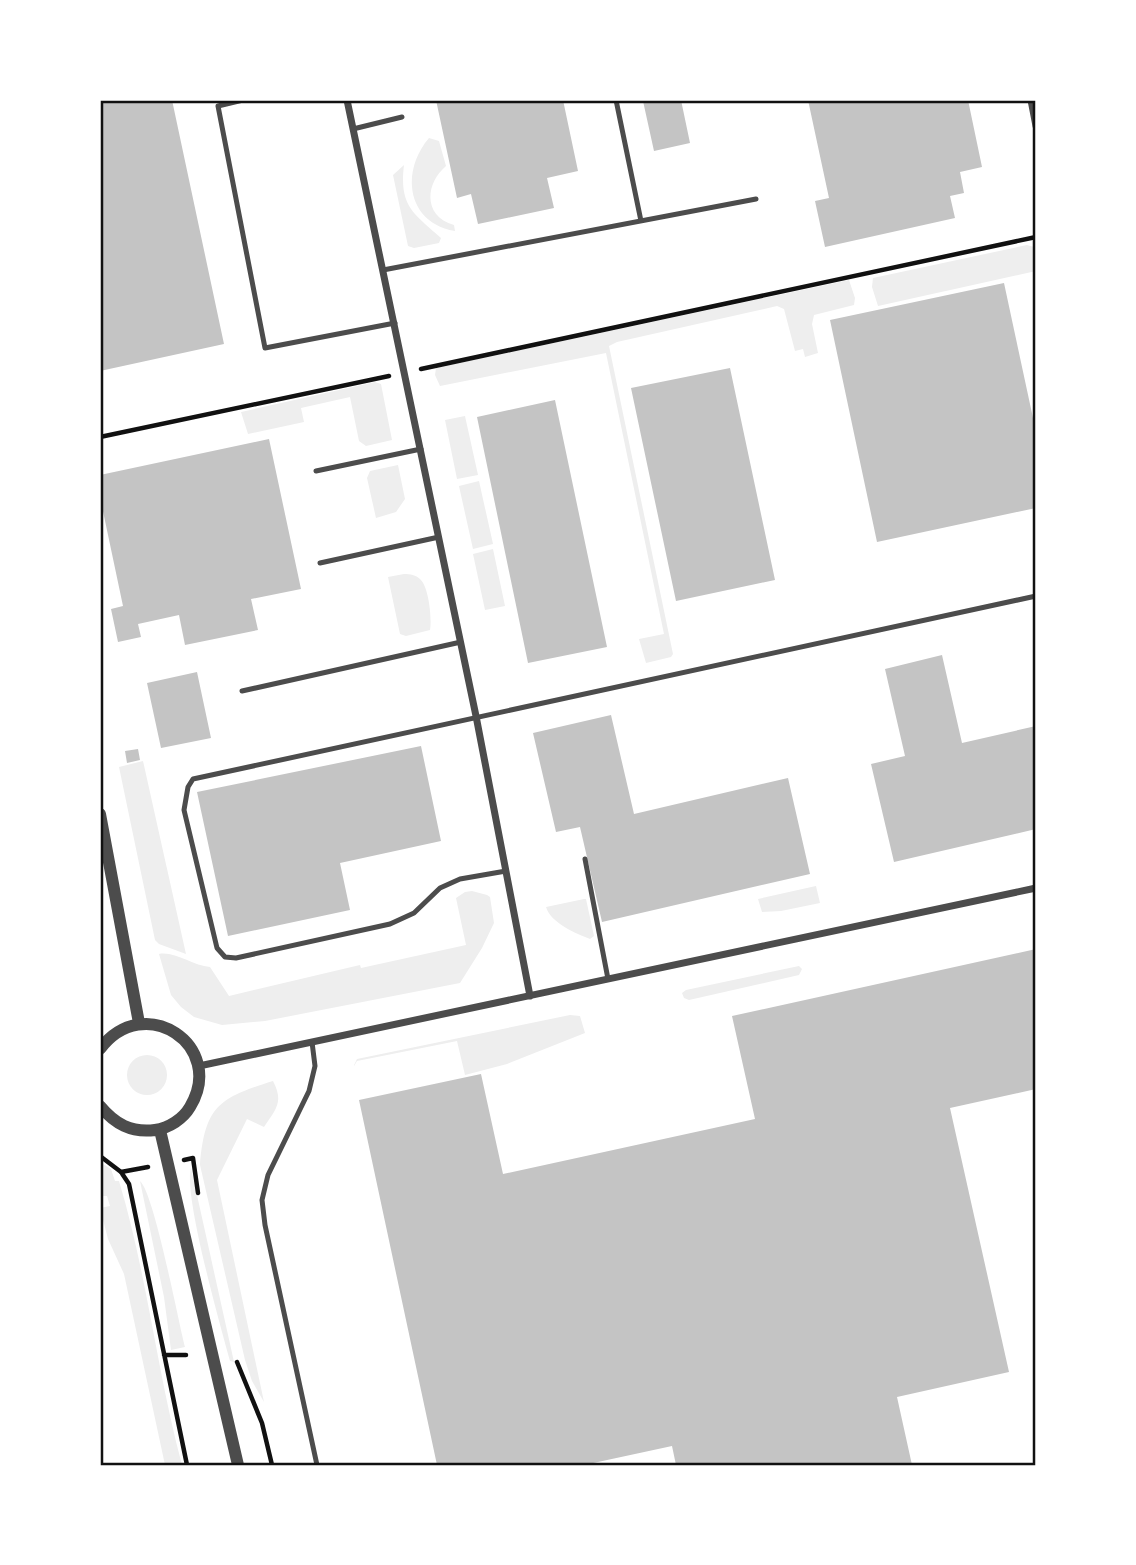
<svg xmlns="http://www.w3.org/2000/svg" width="1136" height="1565" viewBox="0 0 1136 1565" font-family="'Crimson Pro',serif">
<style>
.green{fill:#eee}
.building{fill:#c4c4c4}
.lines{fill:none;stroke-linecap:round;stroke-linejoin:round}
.path{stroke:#111;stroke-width:4.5}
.service{stroke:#4c4c4c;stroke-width:5}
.minor{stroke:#4c4c4c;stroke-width:7}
.tertiary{stroke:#4c4c4c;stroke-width:12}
.neatline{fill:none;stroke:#111;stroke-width:2.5}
</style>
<rect width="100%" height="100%" fill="#fff"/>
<path class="green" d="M429,138L439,141L446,166C424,185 424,217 454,225L455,231C407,223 400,172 429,138Z
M404,165C399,206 413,213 441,238L439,243L414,248L408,246L393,175Z
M1027,245L1034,247L1036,271L878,306L872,287L873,278Z
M849,280L855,298L854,305L814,315L812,324L818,353L805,357L803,349L795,351L784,309L777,306L617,342L609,346L673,654L671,657L646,663L639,639L664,634L606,353L440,386L435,375L436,368Z
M375,382L381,384L392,440L366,446L359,441L350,397L301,408L304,422L248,434L241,412Z
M465,416L478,475L457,479L445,420Z
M398,465L405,499L396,512L376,518L367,478L370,471Z
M479,481L493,544L473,549L459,486Z
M493,549L505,606L485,610L473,554Z
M404,574C410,574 416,575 420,579C429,587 432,619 430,630L406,636L400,634L388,577Z
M143,761L186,954L159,944L155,940L119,767Z
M816,886L820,903L781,911L762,912L758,899Z
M472,891L487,895L490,897L494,923L482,948L460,983L265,1021L222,1025L194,1017L181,1007L171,995L159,954C175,951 193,966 210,967L229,996L360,965L361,968L466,945L456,898L465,892Z
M584,899H586L594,936L590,939C575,933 551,923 546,907Z
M799,966L802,969L799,975L689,1000L684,998L682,993L686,990Z
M570,1015L580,1016L585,1033L507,1064L465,1075L457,1041L357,1061L354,1066V1065L357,1059Z
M127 1075a20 20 0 1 1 40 0a20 20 0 1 1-40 0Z
M273,1081C284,1102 276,1109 264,1127L247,1119L217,1180L264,1402L252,1381L245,1360L200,1165C205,1106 219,1098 273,1081Z
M100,1162L111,1169L115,1181H119C147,1274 157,1372 182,1465H165L124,1274L108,1239L100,1208L110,1206L107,1196H100Z
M191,1168L234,1362L230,1361C221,1328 183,1194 191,1168Z
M140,1181C154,1193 178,1320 185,1347L171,1350L164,1297Z"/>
<path class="building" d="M100,100H172L224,344L100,371Z
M436,100H563L578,171L547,178L554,208L478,224L471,194L457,198Z
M647,100H681L690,143L654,151L643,101Z
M808,100H968L982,167L960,172L964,193L950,196L955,218L825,247L815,201L829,198Z
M1004,283L1036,432V508L877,542L830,320Z
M730,368L775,580L676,601L631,388Z
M555,400L607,647L528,663L477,417Z
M269,439L301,589L251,599L258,630L185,645L179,615L138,624L141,637L118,642L111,609L123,606L100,497V475Z
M942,655L962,743L1036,726V829L894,862L871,764L905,756L885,669Z
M197,672L211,738L161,748L147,683Z
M611,715L634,814L788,778L810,874L602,922L580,827L556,832L533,733Z
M421,746L441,841L340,863L350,910L228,936L197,792Z
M138,749L140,760L127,763L125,751Z
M1036,949V1089L950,1108L1009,1372L897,1397L912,1465H676L672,1446L584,1465H437L359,1100L481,1074L503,1174L755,1119L732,1016Z"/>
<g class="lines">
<path class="path" d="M421,369L1036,237
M100,437L389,376
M100,1156L121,1172L129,1184L187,1465
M184,1160L193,1158L198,1193
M121,1172L148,1167
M164,1355H186
M237,1362L262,1423L272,1465"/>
<path class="service" d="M243,100L218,106L265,348L395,323
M616,100L641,221
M353,129L402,117
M383,270L756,199
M316,471L421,449
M320,563L439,537
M242,691L461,642
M585,859L608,979
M506,871L460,879L440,888L414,913L390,924L236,958L225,957L217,948L184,810L188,787L193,779L1036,596
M312,1042L315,1066L309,1091L268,1175L262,1200L265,1225L317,1465"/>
<path class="minor" d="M347,100L476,716L530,996
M1031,100L1036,126
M199,1066L1036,888"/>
<path class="tertiary" d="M100,814L139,1023
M100,1049C144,990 227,1046 190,1107C183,1119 169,1128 155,1130C131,1133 115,1124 100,1106
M160,1130L238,1465"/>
</g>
<rect width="1136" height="1565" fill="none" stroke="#ffffff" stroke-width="203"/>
<rect x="102" y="102" width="932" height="1362" class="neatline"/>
</svg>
